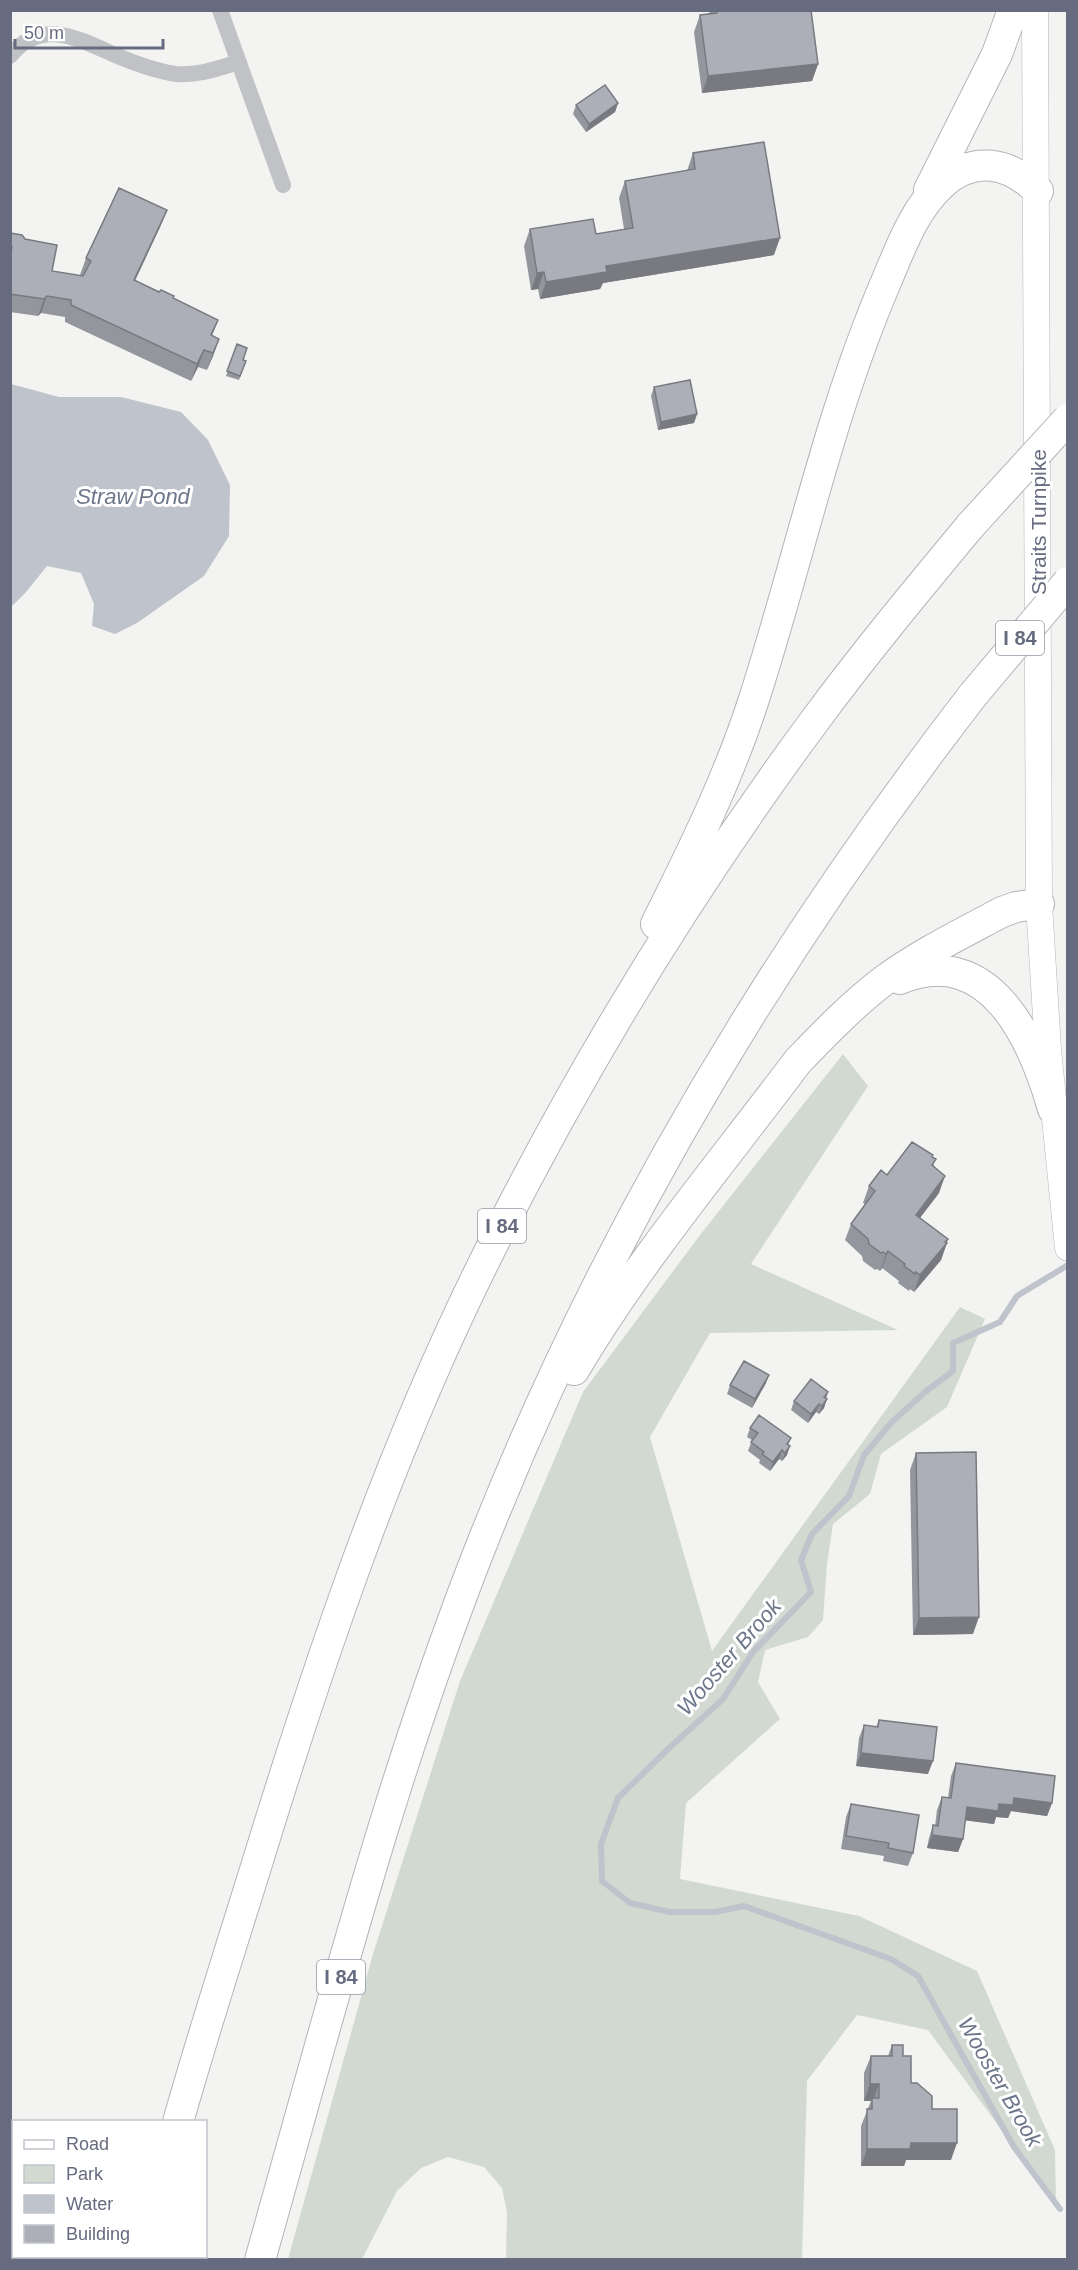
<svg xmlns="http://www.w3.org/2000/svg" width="1078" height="2270" viewBox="0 0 1078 2270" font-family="Helvetica,sans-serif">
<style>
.green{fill:#d1d9d1}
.water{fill:#bfc3cb}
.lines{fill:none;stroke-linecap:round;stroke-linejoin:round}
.stream{stroke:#bfc3cb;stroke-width:6}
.primary-casing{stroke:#b4b5ba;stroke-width:27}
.motorway-casing{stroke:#b3b4b9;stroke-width:32}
.minor{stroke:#c1c2c6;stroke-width:16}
.primary{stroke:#fff;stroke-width:26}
.motorway{stroke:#fff;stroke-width:30}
.motorway-bridge-casing{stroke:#b3b4b9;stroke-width:32;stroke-linecap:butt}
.motorway-bridge{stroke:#fff;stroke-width:30}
.wall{fill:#94969d}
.shaded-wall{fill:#787a80}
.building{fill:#acafb7;stroke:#787a80;stroke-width:1.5}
.labels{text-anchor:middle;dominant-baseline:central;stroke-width:6;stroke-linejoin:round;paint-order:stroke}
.shield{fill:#fff;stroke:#9597a5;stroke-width:1.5}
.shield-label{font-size:20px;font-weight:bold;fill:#676b7f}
.street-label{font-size:21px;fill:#676b7f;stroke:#fff}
.water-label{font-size:22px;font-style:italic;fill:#6d778a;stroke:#fff}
</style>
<rect width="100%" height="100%" fill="#f3f4f1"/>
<path class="green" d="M843,1054L868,1086L751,1264L898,1330L710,1333L650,1437L712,1651L960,1307L985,1319L947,1407L881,1454L870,1494L833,1524L827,1564L823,1620L808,1637L765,1650L758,1682L780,1719L686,1803L680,1879L859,1916L977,1971L1055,2150L1056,2204L928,2030L857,2015L807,2081L802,2259H506L507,2212L502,2188L484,2167L448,2157L421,2168L397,2191L362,2259H288L373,1954L460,1681L583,1392L700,1235Z"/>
<path class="water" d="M11,384L59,397H121L181,412L208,440L230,485L229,536L204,576L137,623L115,634L92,626L94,604L81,573L47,566L26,592L11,607Z"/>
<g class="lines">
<path class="stream" d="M1060,2209L1014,2147L918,1976L891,1959L744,1906L715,1912H670L630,1903L602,1881L601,1844L618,1798L668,1749L723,1699L753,1652L811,1592L801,1560L812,1534L849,1496L864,1455L891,1423L925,1392L953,1371V1343L1000,1322L1017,1296L1068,1265"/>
<g class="primary-casing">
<path id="primary" d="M1035,10L1039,904L1048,1049L1068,1248"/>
</g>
<g class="motorway-casing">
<path id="motorway" d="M929,190L997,54L1013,10
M656,924C693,850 729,777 754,699C799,560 828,417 886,282C900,249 914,209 942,184C973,155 1010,162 1038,191
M900,979C990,942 1033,1039 1053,1109
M574,1370C638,1262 723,1161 798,1061C826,1032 854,1003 886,979C922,953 963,933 1002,912L1016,907L1039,904
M178,2122C206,2023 238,1926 268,1828C330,1629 398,1432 492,1246C584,1063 691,888 813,723C863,655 917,590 971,525
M140,2260V2256
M260,2260C329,2017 391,1771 485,1536C606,1231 773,954 973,695"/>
</g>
<path class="minor" d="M220,10L283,185
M10,56C41,17 79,39 115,55C134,63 155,71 176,74C198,76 219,68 239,62"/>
<use href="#primary" class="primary"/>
<use href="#motorway" class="motorway"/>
<g class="motorway-bridge-casing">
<path id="motorway-bridge" d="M971,525L1068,419
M973,695L1068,582"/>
</g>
<use href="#motorway-bridge" class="motorway-bridge"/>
</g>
<path class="wall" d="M710,10H811L818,64L812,81L702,93L694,32L700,15L709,14Z
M618,103L615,112L586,132L573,114L576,105Z
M693,153L774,255L603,283L600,289L540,299L538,289L531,290L524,246L530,229L596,234L624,229L619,198L625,181L687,171Z
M167,210L160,227L135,281L218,320L212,336L219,339L213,356L207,370L198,367L191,381L65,322V317L41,313L38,316L10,312V233L52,271L82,276L80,275L86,258Z
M237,344L243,360L246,361L239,380L226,376Z
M654,387L697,414L694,423L658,430L651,396Z
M933,1155L932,1157L934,1166L939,1193L920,1218L948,1239L941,1260L914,1292L910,1289L909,1291L898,1283L899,1281L882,1268L880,1271L877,1269L875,1270L863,1261L862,1256L845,1240L851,1224L865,1204L863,1203L869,1186L887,1175Z
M766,1383L752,1408L727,1394L730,1385Z
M828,1392L824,1408L819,1414L816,1412L808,1423L791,1410L794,1401Z
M750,1428L791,1438L788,1445L787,1455L782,1461L779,1459L770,1471L759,1463L760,1460L748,1451L752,1440L747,1437Z
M916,1453L973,1634L913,1635L910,1470Z
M879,1720L928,1774L856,1766L859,1738L864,1725L876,1727Z
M956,1763L1052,1803L1047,1816L1011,1811L1008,1818L996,1817L994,1824L965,1820L963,1839L958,1852L927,1848L929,1838L933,1825L935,1826L937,1810L942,1797L948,1798L951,1776Z
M851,1804L913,1853L908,1866L883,1861L884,1856L841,1849L846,1817Z
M892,2045L903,2056L911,2083L932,2109L951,2160H906L904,2166H861V2126L871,2101H864V2073L871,2056H888Z"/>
<path class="shaded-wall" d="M818,64L812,81L702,93L708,76Z
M618,103L615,112L586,132L589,124Z
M167,210L160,227L127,297L134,280Z
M780,238L774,255L603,283L600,289L540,299L546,282L606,266Z
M544,272L538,289L531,290L537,273Z
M47,296L41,313L38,316L44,299Z
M219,339L213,356L207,370L213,353Z
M204,350L198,367L191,381L197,364Z
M697,414L694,423L658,430L661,422Z
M945,1176L939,1193L909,1232L916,1215Z
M948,1239L945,1246L947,1243L941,1260L914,1292L920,1275Z
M888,1251L882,1268L880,1271L886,1254Z
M769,1375L766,1383L752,1408L755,1399Z
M827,1399L824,1408L819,1414L822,1406Z
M819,1404L816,1412L808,1423L811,1414Z
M790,1446L787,1455L782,1461L785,1453Z
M782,1450L779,1459L770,1471L773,1462Z
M979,1617L973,1634L913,1635L919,1618Z
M861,1753L933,1761L928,1774L856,1766Z
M1014,1798L1052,1803L1047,1816L1011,1811L1008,1818L996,1817L994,1824L962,1820L967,1807L999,1804Z
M932,1835L963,1839L958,1852L927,1848Z
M870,2084H879L873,2101L872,2098L871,2101H864Z
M911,2143H957L951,2160H906L904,2166H861L867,2149Z"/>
<path class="building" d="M716,10H811L818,64L708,76L700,15L717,13Z
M605,85L618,103L589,124L576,105Z
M764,142L780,238L606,266L607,272L546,282L544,272L537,273L530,229L593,219L596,234L633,228L625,181L695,169L693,153Z
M119,188L167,210L134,280L159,292L161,290L174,296L173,298L218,320L211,335L219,339L213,353L204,350L197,364L71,305V300L47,296L44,299L10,294V256L12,247H10V233L22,235L25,239L57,245L52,271L83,276L91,261L86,258Z
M237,344L247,348L243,360L246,361L240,376L227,371Z
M690,380L697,414L661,422L654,387Z
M912,1142L933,1155L932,1157L936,1159L932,1165L945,1176L916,1215L948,1239L945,1242L947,1243L920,1275L916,1272L915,1274L904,1266L905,1264L888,1251L886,1254L883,1252L881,1253L869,1244L868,1239L851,1224L875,1191L869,1186L881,1170L887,1175Z
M744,1361L769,1375L755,1399L730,1385Z
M811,1379L828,1392L824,1397L827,1399L822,1406L819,1404L811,1414L794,1401Z
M759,1415L791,1438L787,1444L790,1446L785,1453L782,1450L773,1462L762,1454L764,1452L751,1442L758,1433L750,1428Z
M976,1452L979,1617L919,1618L916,1453Z
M879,1720L937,1727L933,1761L861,1753L864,1725L878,1727Z
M956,1763L1055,1776L1052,1803L1014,1798L1013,1805L999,1804L998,1811L967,1807L963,1839L932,1835L933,1825L938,1826L942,1797L951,1798Z
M851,1804L919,1815L913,1853L888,1848L889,1843L846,1836Z
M892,2045H903V2056H911V2083H917L932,2096V2109H957V2143H911L910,2149H867V2109H872V2098H879V2084H870L871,2056H892Z"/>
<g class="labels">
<g class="shield">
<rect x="996" y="621" width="48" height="34" rx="4.5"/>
<rect x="478" y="1209" width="48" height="34" rx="4.5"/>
<rect x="317" y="1960" width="48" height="34" rx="4.5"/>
</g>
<g class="shield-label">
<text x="1020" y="638">I 84</text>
<text x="502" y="1226">I 84</text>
<text x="341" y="1977">I 84</text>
</g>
<g class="street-label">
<text transform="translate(1038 522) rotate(-90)">Straits Turnpike</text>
</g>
<g class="water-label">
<text x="133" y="496">Straw Pond</text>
<text transform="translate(729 1657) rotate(-49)">Wooster Brook</text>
<text transform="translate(1000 2082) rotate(60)">Wooster Brook</text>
</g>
</g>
<rect width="1078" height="2270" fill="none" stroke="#676b7f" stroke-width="24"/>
<rect x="12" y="2120" width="195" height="138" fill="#ffffff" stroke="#c2c4cc" stroke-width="1.5"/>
<rect x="24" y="2140" width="30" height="9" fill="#ffffff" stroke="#c2c4cc" stroke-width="1.5"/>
<text x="66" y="2150" font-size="18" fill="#676b7f">Road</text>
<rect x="24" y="2165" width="30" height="18" fill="#d1d9d1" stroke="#c2c4cc" stroke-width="1.5"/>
<text x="66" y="2180" font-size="18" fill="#676b7f">Park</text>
<rect x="24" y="2195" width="30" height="18" fill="#bfc3cb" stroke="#c2c4cc" stroke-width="1.5"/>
<text x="66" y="2210" font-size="18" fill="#676b7f">Water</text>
<rect x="24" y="2225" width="30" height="18" fill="#acafb7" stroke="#c2c4cc" stroke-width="1.5"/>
<text x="66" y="2240" font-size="18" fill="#676b7f">Building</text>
<path d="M15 39v9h148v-9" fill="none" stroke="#676b7f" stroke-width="3"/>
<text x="24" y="39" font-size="18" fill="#676b7f" stroke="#ffffff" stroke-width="4.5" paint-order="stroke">50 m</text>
</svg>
